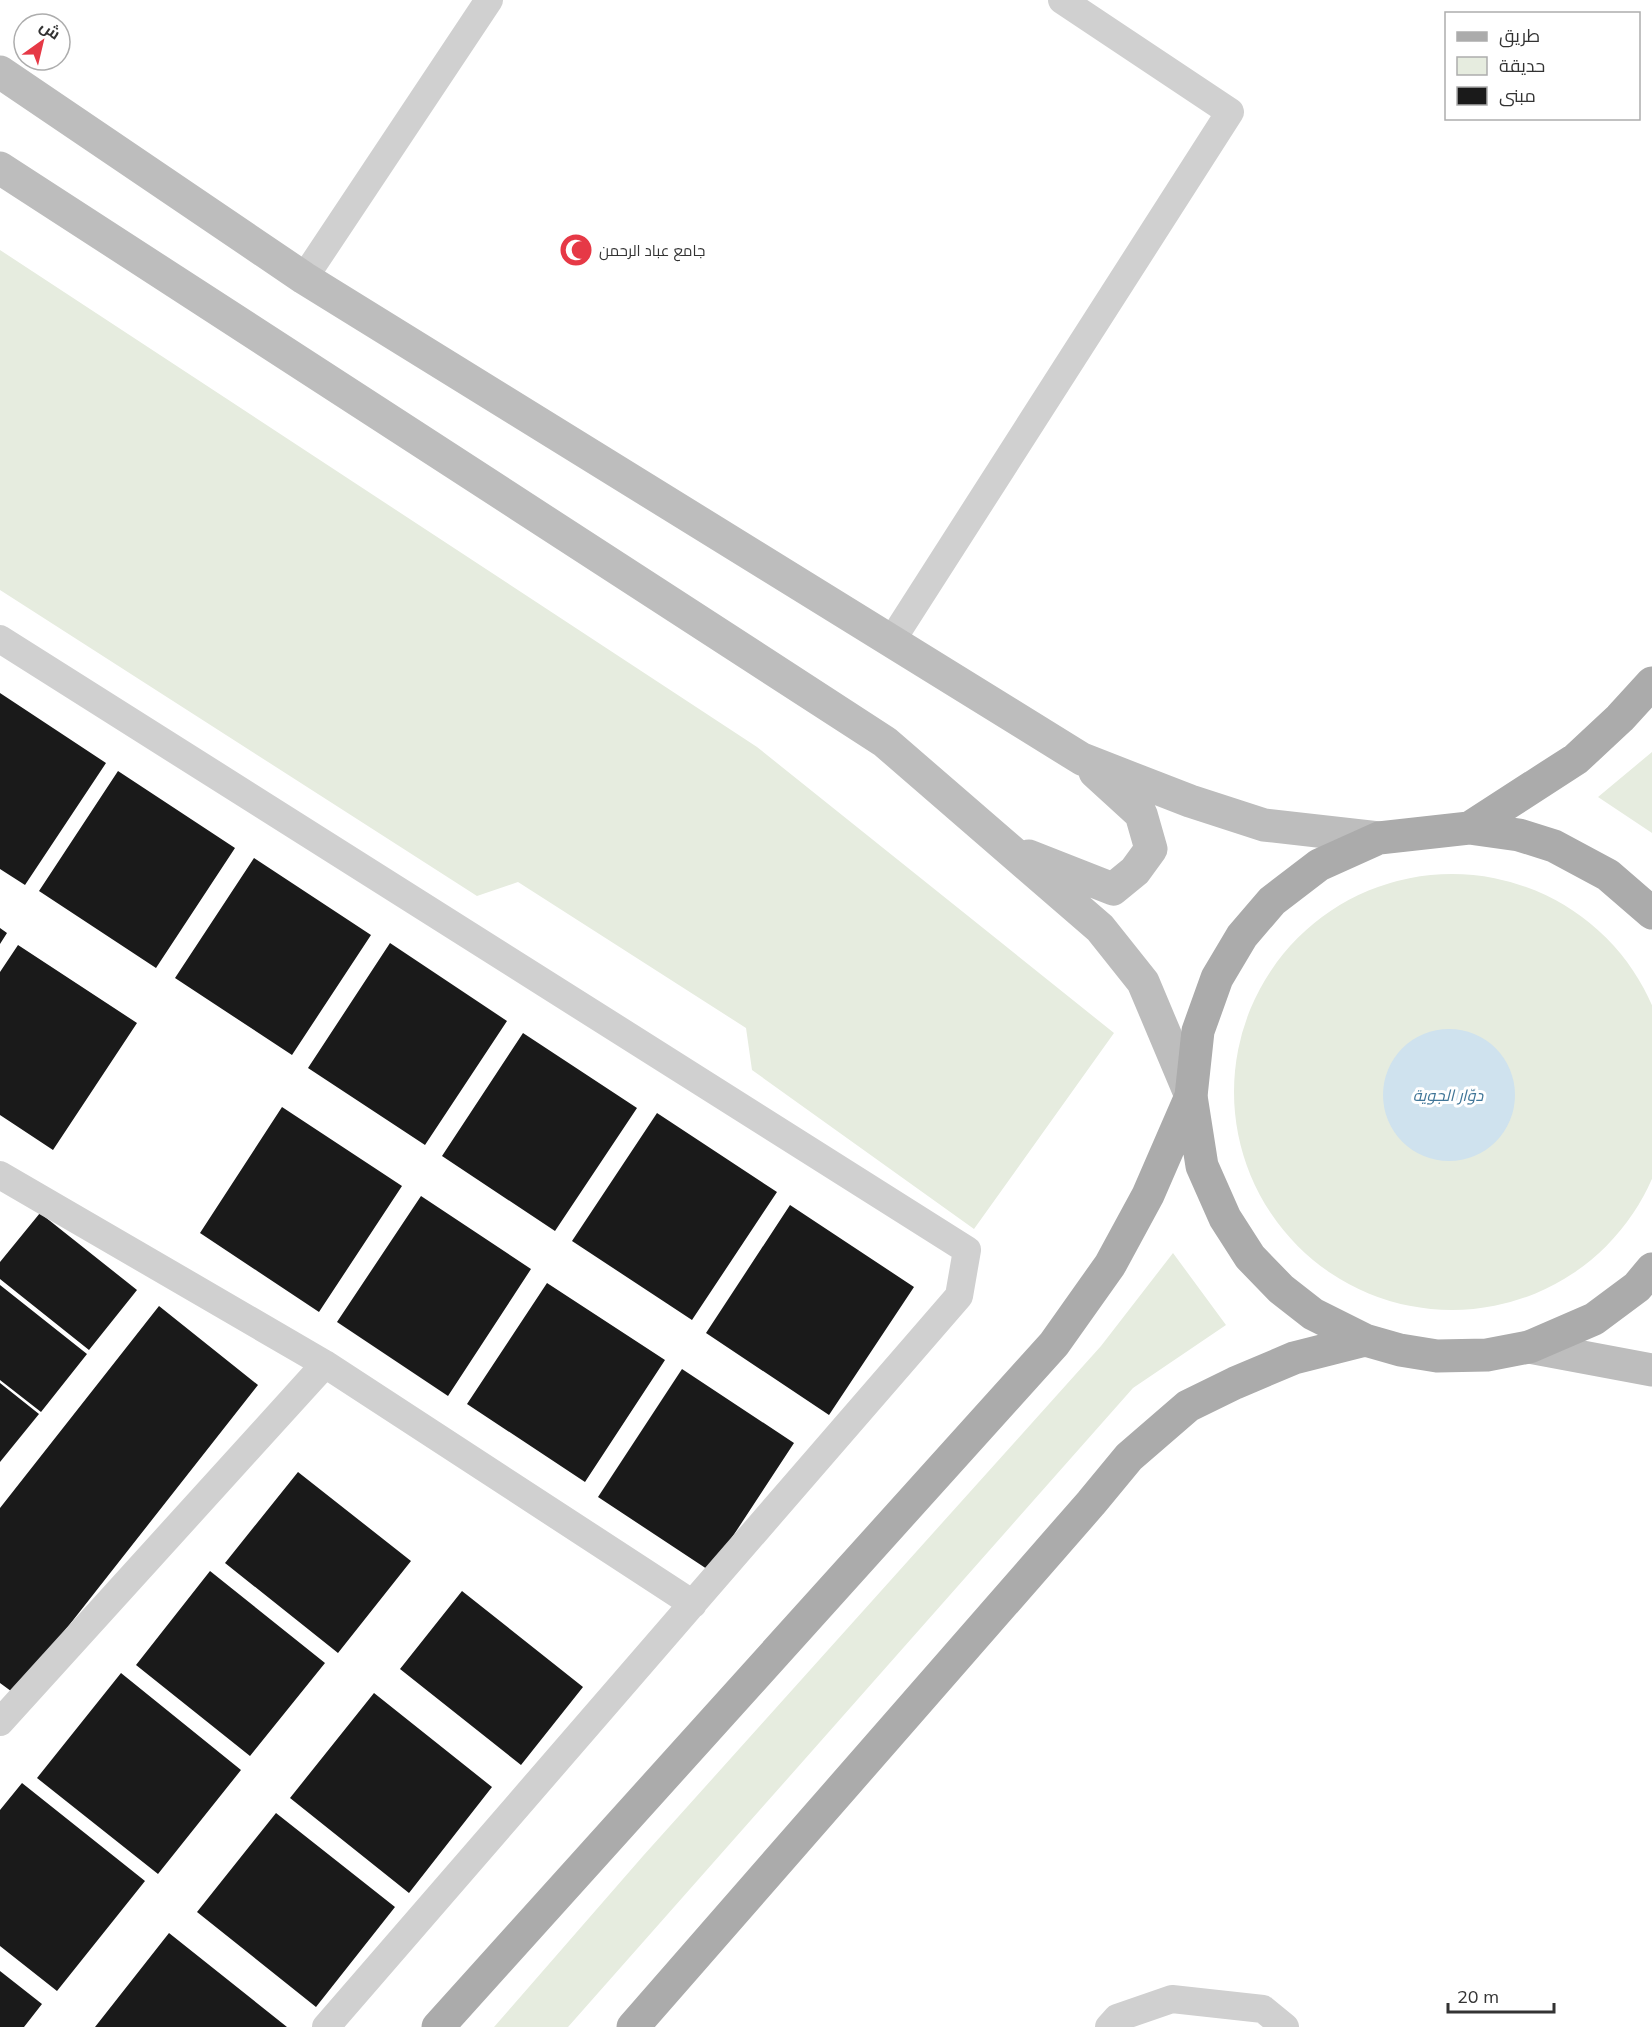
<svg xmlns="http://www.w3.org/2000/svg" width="1652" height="2027" viewBox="0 0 1652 2027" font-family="Mulish,Cairo,sans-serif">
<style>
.green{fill:#e6ecdf}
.water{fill:#cfe2ee}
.building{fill:#1a1a1a}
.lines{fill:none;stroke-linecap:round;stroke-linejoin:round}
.street{stroke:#d0d0d0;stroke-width:28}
.secondary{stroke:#bdbdbd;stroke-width:33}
.primary{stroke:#ababab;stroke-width:33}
.labels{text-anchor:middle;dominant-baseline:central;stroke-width:6;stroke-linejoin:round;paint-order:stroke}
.poi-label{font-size:15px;fill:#333;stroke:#fff;text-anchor:start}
.water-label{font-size:16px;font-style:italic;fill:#3f7597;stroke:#fff}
</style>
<rect width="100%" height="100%" fill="#fff"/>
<path class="green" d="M0,250L757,747L1114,1033L974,1229L752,1070L746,1028L518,882L477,896L0,590Z
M1652,752V833L1598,797Z
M1234 1092a218 218 0 1 1 436 0a218 218 0 1 1-436 0Z
M1173,1253L1226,1325L1133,1388L568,2027H494L643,1856L1101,1346Z"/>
<path class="water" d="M1383 1095a66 66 0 1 1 132 0a66 66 0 1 1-132 0Z"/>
<path class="building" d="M0,693L106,763L25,885L0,869Z
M118,771L235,848L156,968L39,891Z
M254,858L371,935L292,1055L175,978Z
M0,928L7,933L0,944Z
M390,943L507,1021L425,1145L308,1068Z
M18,945L137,1023L53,1150L0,1115V972Z
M523,1033L637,1108L555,1231L442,1156Z
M282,1107L402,1186L319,1312L200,1233Z
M657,1113L777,1192L692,1320L572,1241Z
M421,1196L531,1269L448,1396L337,1322Z
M790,1205L914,1287L829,1415L706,1333Z
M40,1213L137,1290L89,1350L0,1279V1262Z
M547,1283L665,1360L585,1482L467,1404Z
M0,1285L87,1354L41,1412L0,1380Z
M159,1306L258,1385L15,1694L0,1683V1508Z
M682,1369L794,1443L710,1571L598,1497Z
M0,1383L39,1414L0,1462Z
M298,1472L411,1561L338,1653L225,1563Z
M210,1571L325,1663L250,1756L136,1665Z
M462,1591L583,1687L521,1765L400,1669Z
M121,1673L241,1770L158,1874L37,1778Z
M374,1693L492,1787L409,1893L290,1798Z
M22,1783L145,1881L57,1991L0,1946V1810Z
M276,1813L395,1907L316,2007L197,1912Z
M169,1933L287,2027H95Z
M0,1971L42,2004L24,2027H0Z"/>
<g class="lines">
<path class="street" d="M304,278L489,0
M0,639L967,1250L959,1296L326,2027
M892,640L1230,112L1062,0
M0,1175L325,1364L693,1604
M0,1722L325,1364
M1109,2027L1117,2018L1172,1999L1263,2009L1285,2027"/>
<path class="secondary" d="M0,72L304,278L1082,759L1190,801L1264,825L1379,838
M0,168L885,742L1100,928L1143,982L1191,1096
M1029,856L1113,889L1135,871L1151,849L1141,814L1095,772
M1529,1347L1652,1370"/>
<path class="primary" d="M1469,828L1576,759L1620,718L1652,683
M1652,913L1608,875L1554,846L1519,835L1469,828L1379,838L1319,865L1272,901L1242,936L1217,978L1198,1031L1191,1096L1202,1166L1225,1218L1250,1257L1281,1289L1313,1314L1365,1340L1400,1350L1437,1356L1487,1355L1529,1347L1594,1319L1637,1287L1652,1269
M438,2027L1054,1344L1110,1265L1148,1195L1191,1096
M633,2027L1091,1503L1129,1457L1188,1406L1235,1383L1294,1358L1365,1340"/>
</g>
<defs>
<g id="mosque-disc" transform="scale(1.725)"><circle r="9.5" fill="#e63946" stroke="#fff"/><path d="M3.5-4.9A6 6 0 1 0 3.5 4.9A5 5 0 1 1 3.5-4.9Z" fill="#fff"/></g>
</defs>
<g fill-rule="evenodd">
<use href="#mosque-disc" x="576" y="250"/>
</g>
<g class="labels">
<g class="poi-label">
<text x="599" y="250">جامع عباد الرحمن</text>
</g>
<g class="water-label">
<text x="1448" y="1095">دوّار الجوية</text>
</g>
</g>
<rect x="1445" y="12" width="195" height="108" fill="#ffffff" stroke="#adadad" stroke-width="1.5"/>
<rect x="1457" y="32" width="30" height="9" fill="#ababab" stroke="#adadad" stroke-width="1.5"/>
<text x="1499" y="42" font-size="18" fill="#333333">طريق</text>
<rect x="1457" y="57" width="30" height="18" fill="#e6ecdf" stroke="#adadad" stroke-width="1.5"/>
<text x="1499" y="72" font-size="18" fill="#333333">حديقة</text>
<rect x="1457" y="87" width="30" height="18" fill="#1a1a1a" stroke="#adadad" stroke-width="1.5"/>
<text x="1499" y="102" font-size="18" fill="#333333">مبنى</text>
<g transform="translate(42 42) rotate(34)"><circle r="28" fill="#ffffff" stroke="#adadad" stroke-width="1.5"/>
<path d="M0-4.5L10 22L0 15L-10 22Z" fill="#e63946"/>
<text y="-9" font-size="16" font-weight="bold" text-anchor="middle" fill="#333333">ش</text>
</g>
<path d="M1448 2003v9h106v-9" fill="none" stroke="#333333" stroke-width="3"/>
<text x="1457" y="2003" font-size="18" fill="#333333" stroke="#ffffff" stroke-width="4.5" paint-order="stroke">20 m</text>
</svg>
